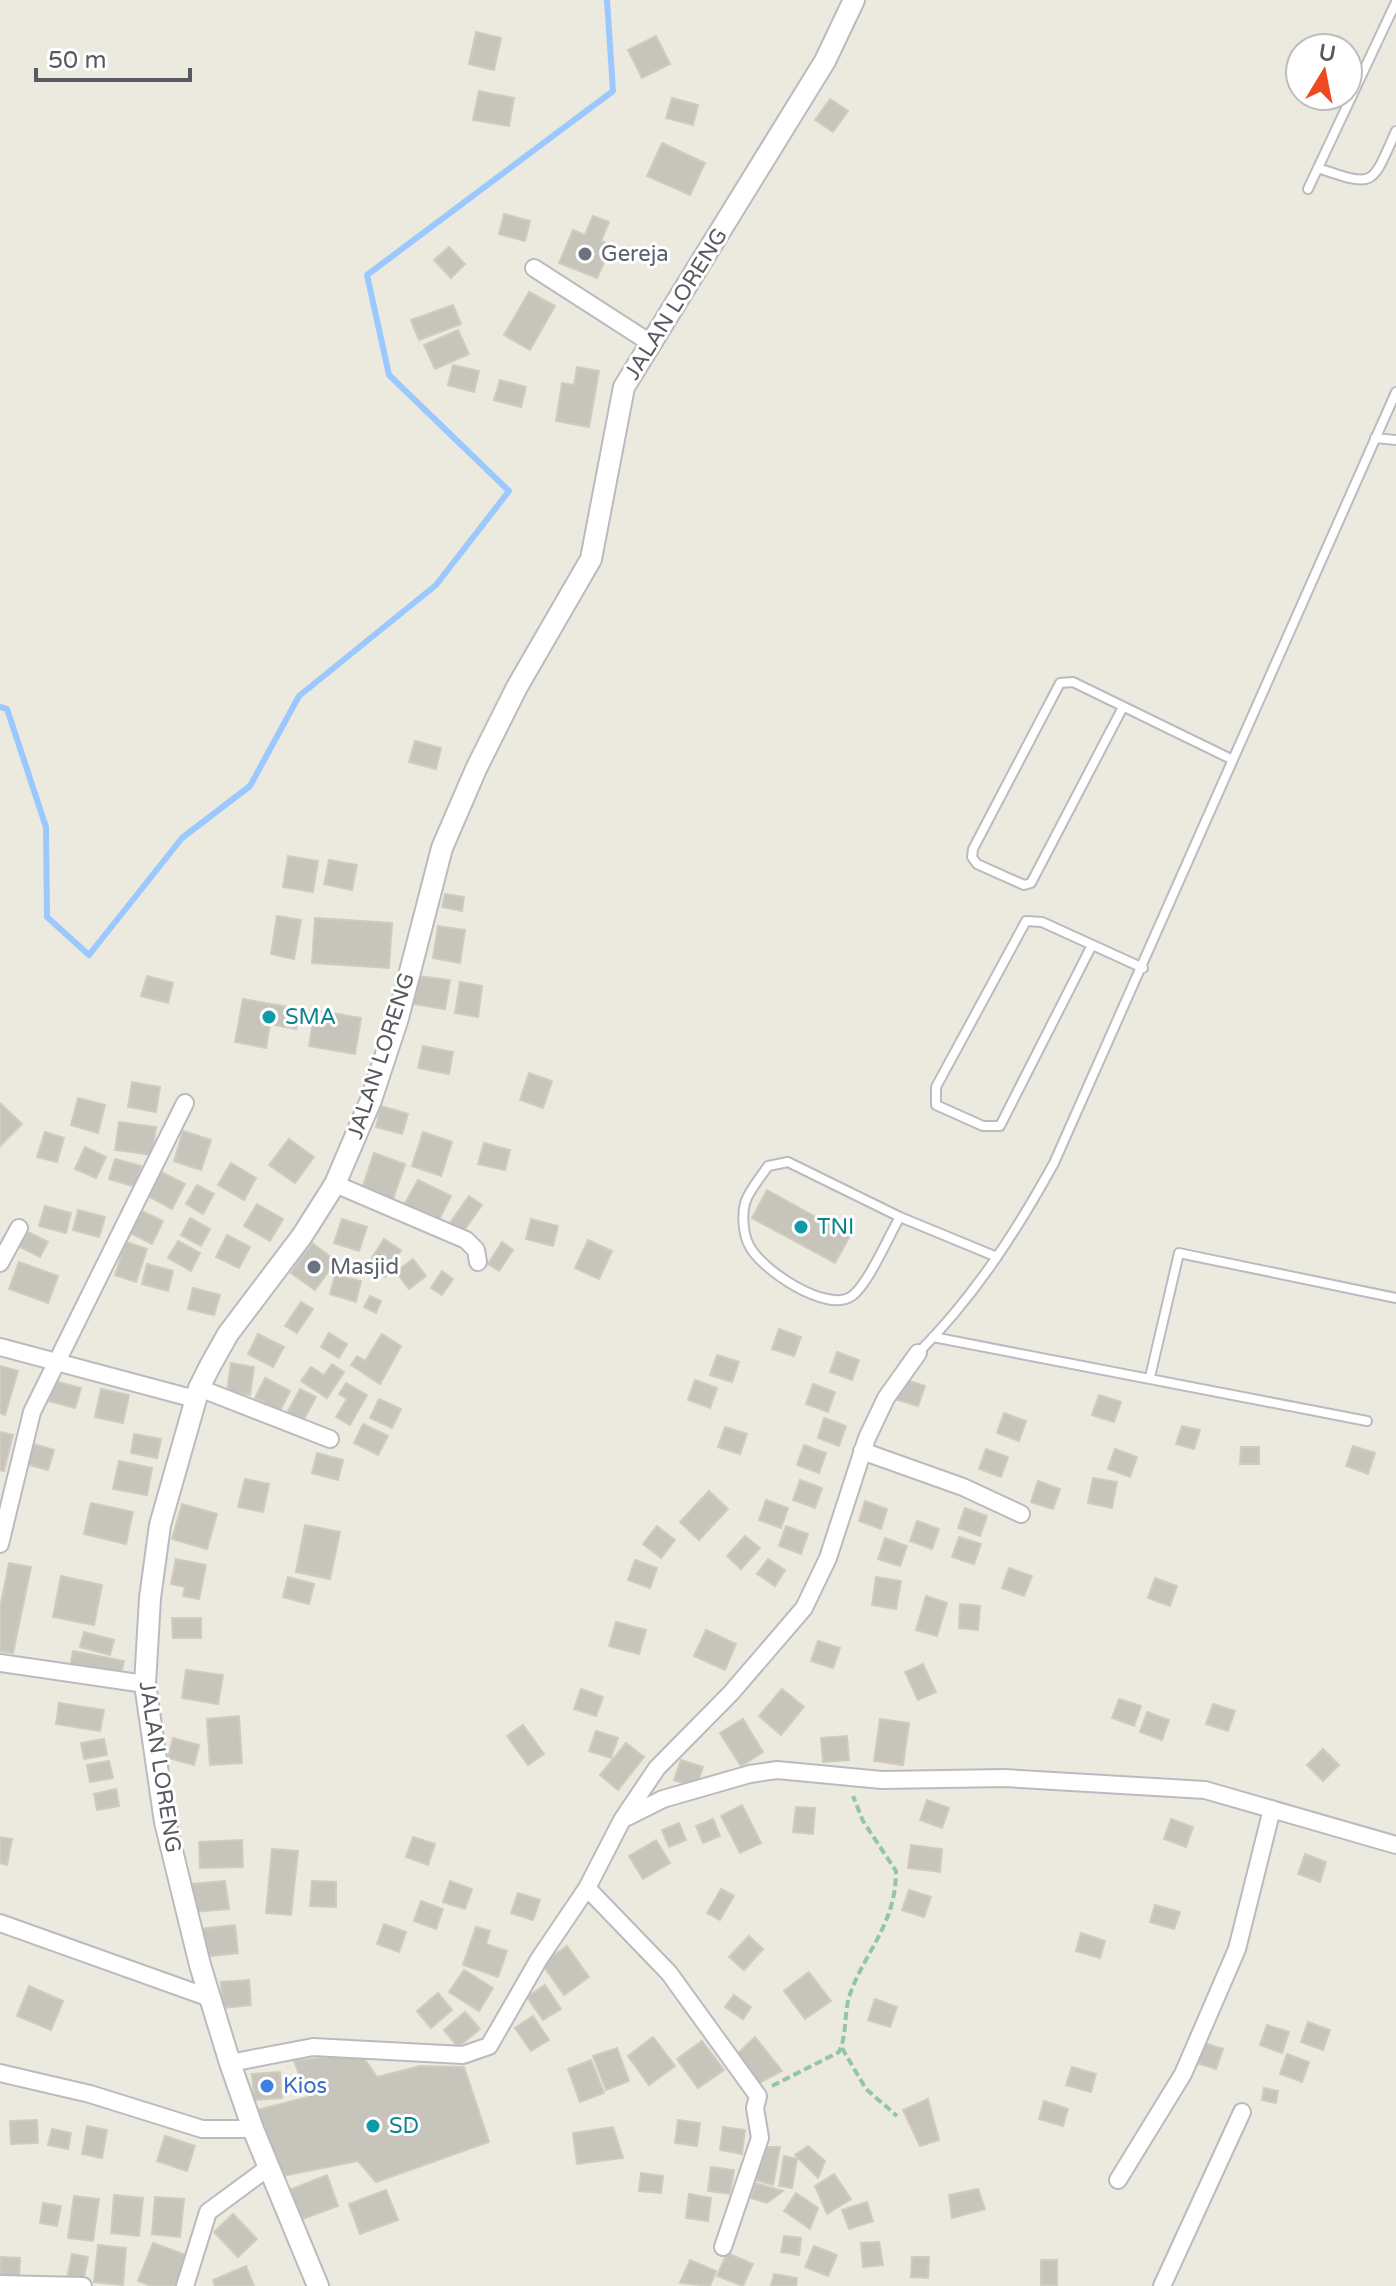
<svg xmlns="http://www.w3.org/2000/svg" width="1396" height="2286" viewBox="0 0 1396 2286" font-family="'Varela Round',sans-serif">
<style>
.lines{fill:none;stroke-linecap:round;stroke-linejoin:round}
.stream{stroke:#9bc8ff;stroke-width:6}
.building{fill:#c6c4bb;stroke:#d0ccbd;stroke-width:2}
.service-casing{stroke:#b9bbc1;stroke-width:12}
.minor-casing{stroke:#b9bbc1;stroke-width:20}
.tertiary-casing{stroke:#b9bbc1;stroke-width:24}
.path{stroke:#91c6a7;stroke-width:4;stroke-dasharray:8 4;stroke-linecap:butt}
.service{stroke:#fff;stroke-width:8}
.minor{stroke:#fff;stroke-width:16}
.tertiary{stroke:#fff;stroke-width:20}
.worship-dot{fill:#6b7280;stroke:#fff;stroke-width:3}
.culture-dot{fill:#0f9aa8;stroke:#fff;stroke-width:3}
.shop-dot{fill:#3f7fe0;stroke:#fff;stroke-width:3}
.labels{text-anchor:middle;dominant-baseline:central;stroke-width:6;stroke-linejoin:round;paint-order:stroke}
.worship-label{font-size:22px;fill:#5b616d;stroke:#fff;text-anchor:start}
.street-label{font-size:22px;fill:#575a60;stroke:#fff}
.culture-label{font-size:22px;fill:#0d838f;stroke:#fff;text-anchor:start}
.shop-label{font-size:22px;fill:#366cbe;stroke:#fff;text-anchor:start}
</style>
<rect width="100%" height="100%" fill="#eceade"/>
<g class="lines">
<path class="stream" d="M0,707L7,709L46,827L47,917L89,955L182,838L250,786L299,696L436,585L509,491L389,375L367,275L613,91L607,0"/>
</g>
<path class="building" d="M476,32L501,38L494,70L469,64Z
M656,36L670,64L642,78L628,50Z
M479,91L514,98L509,126L473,120Z
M672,98L698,105L693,125L666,118Z
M830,99L848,111L833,132L815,120Z
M662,143L705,163L690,195L647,176Z
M504,214L530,221L525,241L499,234Z
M593,216L609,222L601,241L612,245L597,278L559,263L573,230L585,235Z
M449,247L465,264L451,278L434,260Z
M529,292L555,306L530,350L504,335Z
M453,305L461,324L419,340L411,320Z
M458,330L469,354L435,369L424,345Z
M453,365L479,371L474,392L448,385Z
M577,367L599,371L589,427L556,421L562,383L574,385Z
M500,380L526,387L521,407L494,400Z
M415,741L441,748L436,769L409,762Z
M288,856L318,861L313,892L283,887Z
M329,860L357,865L352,890L324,884Z
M445,894L464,897L462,911L442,907Z
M277,916L301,920L294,959L271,954Z
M315,918L392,923L389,968L312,963Z
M438,926L465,930L460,963L433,958Z
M147,976L173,983L168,1003L141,996Z
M418,976L450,980L445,1009L413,1004Z
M460,982L482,986L478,1017L455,1013Z
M243,999L301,1009L296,1029L270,1024L266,1048L235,1042Z
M315,1010L361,1018L355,1054L309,1046Z
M423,1046L453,1052L449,1074L418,1068Z
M529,1073L552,1081L543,1108L520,1100Z
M132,1082L160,1087L156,1112L128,1107Z
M78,1098L105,1105L98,1133L71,1125Z
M0,1103L22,1124L0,1146Z
M381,1106L408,1114L402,1134L376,1127Z
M119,1122L156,1127L152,1155L115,1150Z
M183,1131L211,1140L201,1170L174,1161Z
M45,1132L64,1138L57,1162L37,1157Z
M423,1132L452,1142L441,1176L412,1166Z
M289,1139L314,1157L295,1183L269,1165Z
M484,1143L510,1150L505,1170L478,1164Z
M85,1147L106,1157L96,1178L75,1169Z
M374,1153L405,1164L392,1202L361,1192Z
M115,1159L141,1166L136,1187L109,1179Z
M231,1163L256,1178L244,1200L218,1185Z
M157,1170L185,1184L172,1209L144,1194Z
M418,1180L451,1196L438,1222L404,1205Z
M197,1185L214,1194L203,1214L186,1204Z
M767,1190L850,1236L835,1263L752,1218Z
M469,1196L482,1205L461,1235L448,1226Z
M257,1204L283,1219L270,1241L244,1226Z
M45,1206L71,1213L66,1233L39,1226Z
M78,1210L105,1217L99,1237L73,1230Z
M139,1210L163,1221L152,1244L128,1232Z
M190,1218L210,1229L201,1246L181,1235Z
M342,1219L367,1227L359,1251L334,1243Z
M531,1219L558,1226L553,1246L526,1239Z
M24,1230L48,1242L40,1257L16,1245Z
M227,1235L250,1247L239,1268L216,1257Z
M384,1239L401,1250L385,1277L367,1266Z
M588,1240L612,1251L599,1279L575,1268Z
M178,1241L200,1253L191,1271L168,1258Z
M126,1242L147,1249L136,1282L115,1275Z
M502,1242L513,1250L499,1271L488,1264Z
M312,1243L336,1261L315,1290L291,1273Z
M413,1259L426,1276L409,1289L396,1272Z
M19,1262L58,1276L48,1303L9,1289Z
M147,1264L173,1271L168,1291L142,1284Z
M442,1271L453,1279L442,1295L431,1288Z
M335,1275L361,1281L356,1302L330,1294Z
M193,1288L220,1295L214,1315L188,1309Z
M370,1296L381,1301L376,1313L364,1307Z
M301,1302L313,1309L297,1333L285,1326Z
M779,1329L801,1337L794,1356L772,1349Z
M329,1333L347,1344L339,1358L321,1347Z
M258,1334L284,1347L273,1367L248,1354Z
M382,1334L401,1346L380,1384L351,1365L357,1356L365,1361Z
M837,1352L859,1360L852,1380L830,1372Z
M717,1355L739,1362L732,1382L710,1375Z
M231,1363L254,1367L250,1395L227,1391Z
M332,1364L344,1372L327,1398L301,1381L311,1367L324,1375Z
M0,1366L18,1371L5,1415L0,1413Z
M265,1378L290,1391L280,1411L255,1398Z
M903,1379L925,1386L918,1406L895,1399Z
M695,1380L717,1388L710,1408L688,1400Z
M54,1381L81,1388L75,1408L49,1401Z
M346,1383L367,1395L350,1425L336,1417L347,1399L339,1394Z
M813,1384L835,1392L828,1412L806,1404Z
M101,1389L129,1395L123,1423L95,1417Z
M300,1389L316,1397L302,1423L286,1415Z
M1099,1395L1121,1402L1114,1422L1092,1415Z
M379,1399L401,1409L392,1428L370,1418Z
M1004,1413L1026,1421L1019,1441L997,1433Z
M824,1418L846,1426L839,1446L818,1438Z
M363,1424L388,1436L378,1455L354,1443Z
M1182,1426L1200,1430L1194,1449L1176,1444Z
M725,1427L747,1434L740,1454L718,1447Z
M0,1432L13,1435L4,1471L0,1470Z
M134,1434L161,1439L157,1458L131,1453Z
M27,1442L54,1450L48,1470L22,1463Z
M804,1445L826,1453L819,1473L797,1465Z
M1353,1446L1375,1453L1368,1474L1346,1466Z
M1241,1447H1259V1464H1240Z
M986,1449L1008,1457L1001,1477L979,1469Z
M1115,1449L1137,1457L1130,1477L1108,1469Z
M317,1453L343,1460L338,1480L312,1473Z
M119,1461L152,1468L147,1495L113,1489Z
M1093,1478L1117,1482L1112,1508L1088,1503Z
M245,1479L269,1484L263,1512L238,1507Z
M800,1480L822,1488L815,1508L793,1500Z
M1038,1481L1060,1489L1053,1509L1031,1502Z
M709,1491L728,1509L699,1540L680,1522Z
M766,1500L788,1508L781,1528L759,1520Z
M865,1501L887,1509L881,1529L859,1521Z
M91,1503L133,1512L126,1544L84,1534Z
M182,1504L217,1514L207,1549L172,1539Z
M965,1508L987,1516L980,1536L958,1528Z
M917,1521L939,1529L932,1549L910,1541Z
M305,1525L340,1532L330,1579L296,1572Z
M657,1526L675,1540L661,1558L643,1544Z
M786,1526L808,1534L801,1554L779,1546Z
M745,1536L760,1548L741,1569L727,1556Z
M959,1537L981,1544L974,1564L952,1557Z
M885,1538L907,1546L900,1566L878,1559Z
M176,1559L206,1565L199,1599L183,1596L185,1587L171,1584Z
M768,1559L785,1570L775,1586L757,1574Z
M635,1560L657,1568L650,1588L628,1580Z
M9,1563L31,1567L13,1653L0,1651V1608Z
M1009,1568L1032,1576L1024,1596L1002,1588Z
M61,1576L102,1585L94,1625L53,1617Z
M288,1577L314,1584L309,1604L283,1597Z
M876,1577L901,1581L896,1609L872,1605Z
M1155,1578L1177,1586L1170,1606L1148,1598Z
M926,1596L947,1603L937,1636L916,1630Z
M960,1604L980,1606L978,1630L959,1628Z
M172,1618H201V1638H173Z
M616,1622L646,1630L639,1654L609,1646Z
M706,1630L736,1644L725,1670L694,1656Z
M84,1632L114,1640L110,1655L80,1647Z
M818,1641L840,1648L833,1668L811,1661Z
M73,1651L124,1661L120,1678L70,1668Z
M923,1664L936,1692L918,1700L905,1672Z
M186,1670L223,1675L218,1704L182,1698Z
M581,1689L603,1697L596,1716L574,1709Z
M782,1689L804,1707L781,1735L759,1716Z
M1119,1699L1141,1706L1134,1726L1112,1718Z
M59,1703L104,1710L100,1731L56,1724Z
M1213,1704L1235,1711L1228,1731L1206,1724Z
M1147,1712L1169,1720L1162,1740L1140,1732Z
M239,1716L242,1763L210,1765L207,1719Z
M743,1719L763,1752L741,1766L720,1733Z
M880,1719L909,1723L903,1765L874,1761Z
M523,1725L544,1754L528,1765L507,1736Z
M596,1731L618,1738L611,1758L589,1751Z
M847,1736L849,1760L823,1762L821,1738Z
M173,1738L199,1745L194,1765L168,1758Z
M104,1739L107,1755L84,1759L81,1743Z
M626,1743L644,1757L618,1790L600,1775Z
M1323,1749L1339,1765L1323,1781L1307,1765Z
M681,1760L703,1767L696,1787L674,1780Z
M109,1761L113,1778L90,1782L87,1765Z
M116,1789L119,1806L97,1810L94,1794Z
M927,1800L949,1808L942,1828L920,1820Z
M742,1805L761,1843L740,1853L721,1816Z
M796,1807L815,1808L813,1834L793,1832Z
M713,1819L720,1836L703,1843L696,1826Z
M1171,1819L1193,1827L1186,1847L1164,1839Z
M679,1823L686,1840L669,1847L662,1830Z
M0,1837L12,1839L7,1865L0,1863Z
M413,1837L435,1844L428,1865L406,1857Z
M242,1840L243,1867L200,1868L199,1842Z
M656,1840L670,1863L643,1879L629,1856Z
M911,1845L942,1849L940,1872L908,1868Z
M272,1849L298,1851L291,1915L266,1913Z
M1305,1854L1326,1862L1320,1882L1298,1874Z
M225,1881L229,1909L193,1912L190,1884Z
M312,1881L336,1882V1907L310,1906Z
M450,1881L472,1889L465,1909L443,1902Z
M721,1889L734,1896L720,1920L707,1913Z
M909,1890L931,1897L924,1917L902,1910Z
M518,1893L540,1900L533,1920L511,1913Z
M421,1901L443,1909L436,1929L414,1921Z
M1155,1905L1180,1912L1174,1929L1150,1922Z
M384,1924L406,1932L399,1952L377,1944Z
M235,1925L238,1953L203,1957L200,1929Z
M476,1927L490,1931L486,1944L507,1951L498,1977L463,1965Z
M1081,1933L1105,1941L1100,1958L1076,1951Z
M749,1936L763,1949L744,1970L729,1957Z
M567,1946L589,1977L564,1995L542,1964Z
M464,1970L493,1988L479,2011L449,1992Z
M809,1972L831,2001L805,2019L784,1991Z
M249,1980L251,2005L223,2008L221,1982Z
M545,1985L561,2009L543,2020L527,1997Z
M29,1986L63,2001L51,2030L17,2016Z
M438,1993L452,2010L431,2028L417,2011Z
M734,1995L751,2007L743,2019L725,2007Z
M875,1999L897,2007L890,2027L868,2020Z
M465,2012L480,2029L458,2047L444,2030Z
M533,2016L549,2040L531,2051L515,2028Z
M1308,2022L1330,2030L1323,2050L1301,2042Z
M1267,2025L1289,2032L1282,2053L1260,2045Z
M653,2037L675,2066L649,2085L628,2056Z
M755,2037L782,2071L757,2084L736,2055Z
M702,2041L724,2070L698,2088L677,2059Z
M1201,2042L1223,2049L1216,2069L1194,2062Z
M617,2048L629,2081L606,2090L593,2056Z
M1287,2054L1309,2062L1302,2082L1280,2074Z
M337,2056L363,2057L377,2077L420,2066L464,2067L489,2142L376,2182L358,2161L277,2177L257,2110L308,2097L294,2061Z
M591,2060L604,2093L580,2102L568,2069Z
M1072,2067L1096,2074L1091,2092L1066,2085Z
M280,2072L282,2098L254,2100L252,2074Z
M1264,2088L1278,2091L1276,2103L1262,2100Z
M928,2099L939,2140L920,2146L903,2110Z
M1044,2101L1068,2109L1063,2126L1039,2119Z
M37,2120L38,2143L11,2144L10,2121Z
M678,2120L700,2123L697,2146L675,2143Z
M87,2126L107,2130L102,2158L82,2154Z
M613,2127L623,2158L577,2164L573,2133Z
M723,2127L745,2130L742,2154L720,2150Z
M52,2129L71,2133L68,2149L48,2145Z
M165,2136L195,2146L187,2171L157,2161Z
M808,2146L825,2161L818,2178L795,2155Z
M762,2147H780L773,2185L752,2179Z
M784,2156L797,2159L792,2188L779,2186Z
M711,2167L734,2170L730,2194L708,2191Z
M641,2173L663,2176L661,2193L639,2191Z
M834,2174L851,2199L827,2214L815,2186Z
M327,2175L338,2206L300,2220L289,2190Z
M755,2183L783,2191L767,2203L751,2198Z
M978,2189L985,2209L952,2218L949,2195Z
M386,2190L398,2220L360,2234L349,2204Z
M796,2193L818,2208L810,2229L784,2211Z
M689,2194L711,2198L708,2221L686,2218Z
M114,2195L143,2198L139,2236L111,2233Z
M74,2196L99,2199L93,2241L68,2238Z
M155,2197L184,2199L180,2237L152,2234Z
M867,2202L873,2221L849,2229L842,2210Z
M43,2203L61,2206L57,2226L40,2223Z
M233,2214L257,2239L238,2257L214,2232Z
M784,2236L801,2238L799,2255L781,2252Z
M879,2242L883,2265L863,2267L861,2243Z
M153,2243L189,2256L178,2286H151L138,2281Z
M98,2245L126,2248L123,2285L94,2282Z
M814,2246L837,2255L828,2276L805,2267Z
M727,2253L753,2264L743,2286L717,2276Z
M72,2254L88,2257L83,2282L67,2279Z
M1,2257L20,2258L19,2280L0,2279Z
M912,2257H929L928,2278L911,2277Z
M690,2260L716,2271L710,2286L680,2283Z
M1041,2260H1057V2285H1041Z
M246,2266L254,2286H215L213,2280Z
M774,2274L797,2278L796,2286H771Z"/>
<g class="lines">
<g class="service-casing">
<path id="service" d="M1318,168C1376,188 1371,186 1396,131
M1308,189L1396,2
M1375,438L1396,440
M1123,707L1031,883L1024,885L977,864L972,857L973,849L1060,683L1073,682L1231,759
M1092,945L1000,1126H983L936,1105V1087L1026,921L1042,922L1143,968
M900,1217C888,1237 869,1283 852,1296C827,1314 760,1269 749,1245C743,1234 742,1215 745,1203C749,1190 761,1177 768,1166L788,1162L900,1217L997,1257
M933,1337L1367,1421
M918,1353C974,1297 1016,1232 1054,1163L1396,392
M1150,1377L1179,1253L1396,1298"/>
</g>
<g class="minor-casing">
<path id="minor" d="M534,268L652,344
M335,1184L466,1240L476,1250L478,1262
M0,1263L19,1228
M0,1347L195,1399
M199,1388L330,1439
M862,1451L963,1487L1021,1514
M0,1544L32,1412L185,1103
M0,1663L145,1684
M627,1817L663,1799L750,1774L777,1770L882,1780L1005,1778L1205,1790L1396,1845
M587,1888L669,1973L758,2096L755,2108L760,2138L723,2247
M0,1923L210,1998
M230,2063L313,2047L463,2055L489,2046L539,1959L587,1888L622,1820L657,1768L731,1693L804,1608L828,1558L867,1438L886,1398L918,1353
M0,2073L90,2094L202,2129H253
M1118,2180L1183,2074L1237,1949L1272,1809
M0,2284L83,2286
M185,2286L208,2212L269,2167
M1162,2286L1242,2112"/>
</g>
<g class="tertiary-casing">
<path id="tertiary" d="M318,2286L253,2129L230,2063L200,1965L165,1822L145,1684L150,1598L160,1525L199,1388L210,1366L228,1334L302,1236L335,1184L371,1100L398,1018L442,848L476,769L517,687L591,559L624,387L825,61L854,0"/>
</g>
<path class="path" d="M842,2048L866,2089L897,2116
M772,2086L839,2052C847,2035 844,2015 849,1997C864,1952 896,1925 896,1871L863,1821L853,1796"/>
<use href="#service" class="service"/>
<use href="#minor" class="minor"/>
<use href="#tertiary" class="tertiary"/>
</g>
<g class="worship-dot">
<circle cx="585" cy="254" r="8"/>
<circle cx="314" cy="1267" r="8"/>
</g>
<g class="culture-dot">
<circle cx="269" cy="1017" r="8"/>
<circle cx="801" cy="1227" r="8"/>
<circle cx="373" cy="2126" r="8"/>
</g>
<circle class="shop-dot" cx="267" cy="2086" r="8"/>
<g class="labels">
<g class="worship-label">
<text x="601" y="254">Gereja</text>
<text x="330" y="1267">Masjid</text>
</g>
<g class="street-label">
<text transform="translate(676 304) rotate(-58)">JALAN LORENG</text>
<text transform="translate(381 1056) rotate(-72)">JALAN LORENG</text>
<text transform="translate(160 1767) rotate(81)">JALAN LORENG</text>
</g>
<g class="culture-label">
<text x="285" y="1017">SMA</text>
<text x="817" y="1227">TNI</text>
<text x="389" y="2126">SD</text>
</g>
<g class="shop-label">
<text x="283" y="2086">Kios</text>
</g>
</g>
<g transform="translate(1324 72) rotate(10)"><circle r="38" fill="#ffffff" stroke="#bcbdbf" stroke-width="2"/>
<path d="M0-6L14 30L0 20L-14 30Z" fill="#ef4921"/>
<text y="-12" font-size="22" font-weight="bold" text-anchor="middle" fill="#575a60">U</text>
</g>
<path d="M36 68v12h154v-12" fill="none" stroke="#575a60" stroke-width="4"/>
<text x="48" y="68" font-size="24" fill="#575a60" stroke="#ffffff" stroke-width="6" paint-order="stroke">50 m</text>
</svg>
